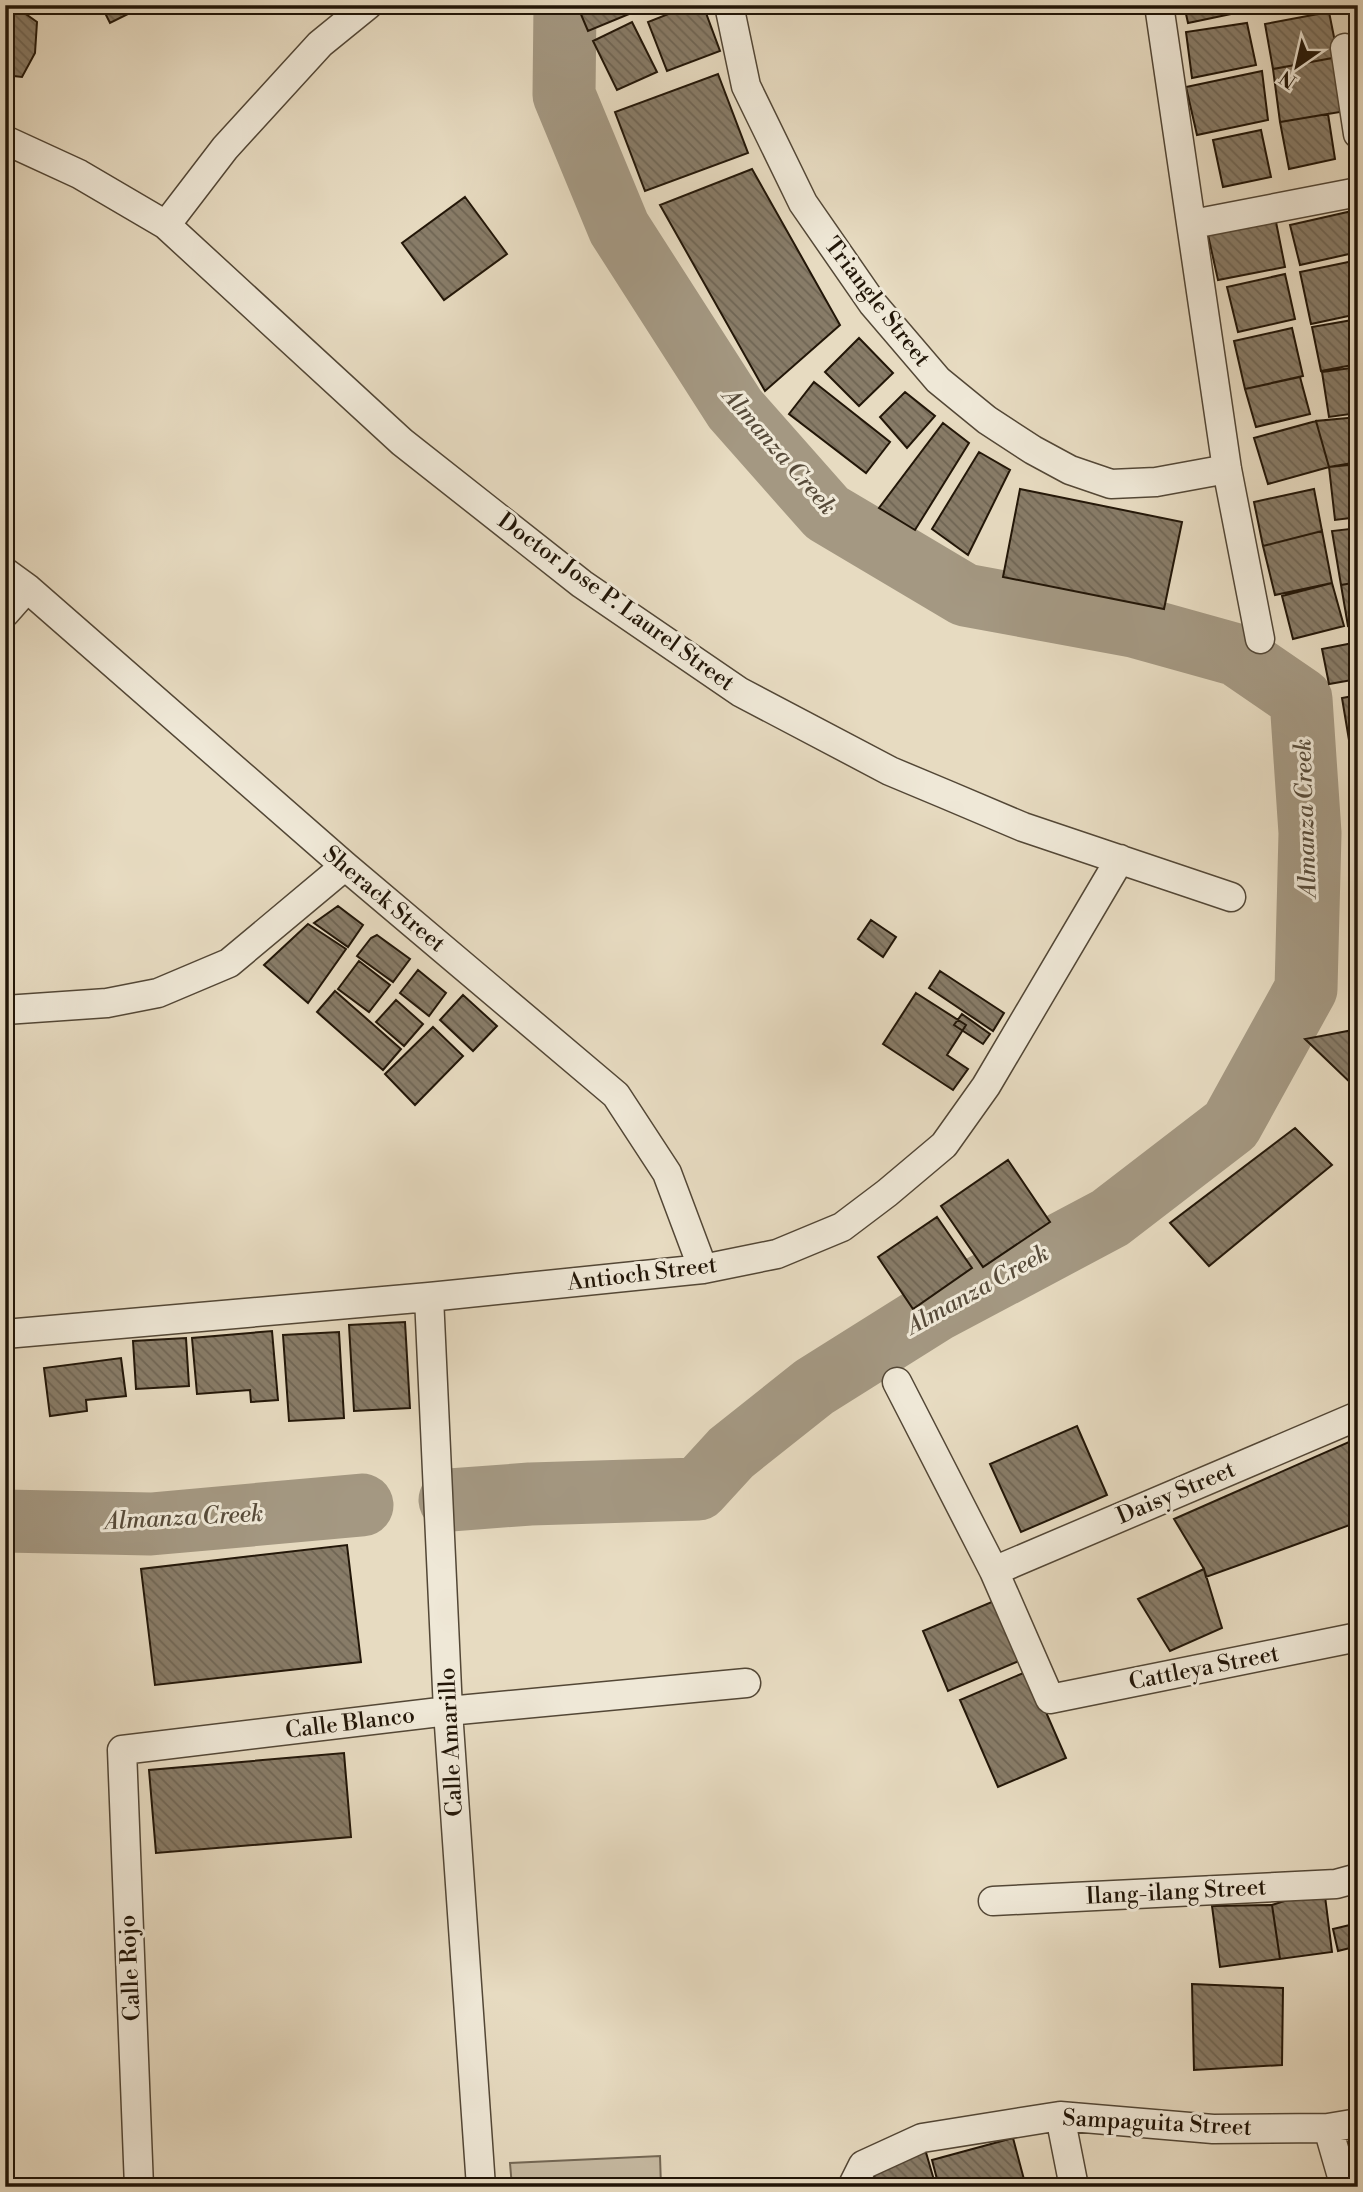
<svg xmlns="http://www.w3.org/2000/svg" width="1363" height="2192" viewBox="0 0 1363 2192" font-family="'Libre Bodoni',serif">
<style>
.green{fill:#c6baa2;stroke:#746855;stroke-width:2}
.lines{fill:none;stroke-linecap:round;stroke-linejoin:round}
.river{stroke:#a49882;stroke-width:63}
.building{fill:url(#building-back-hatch);stroke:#221608;stroke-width:2}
.service-casing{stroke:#534736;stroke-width:17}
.minor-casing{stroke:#534736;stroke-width:31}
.service{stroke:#efe8d7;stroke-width:14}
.minor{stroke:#efe8d7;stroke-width:28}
.labels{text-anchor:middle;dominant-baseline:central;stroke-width:6;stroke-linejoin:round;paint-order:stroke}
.street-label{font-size:23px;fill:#221608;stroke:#efe8d7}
.water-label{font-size:24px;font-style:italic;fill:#564a39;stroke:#efe8d7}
</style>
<defs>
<pattern id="building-back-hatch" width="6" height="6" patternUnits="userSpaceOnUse" patternTransform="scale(1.75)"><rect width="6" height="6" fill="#887c68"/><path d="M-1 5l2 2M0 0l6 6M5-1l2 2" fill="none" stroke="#6f6554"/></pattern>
</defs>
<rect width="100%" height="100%" fill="#e7dbc1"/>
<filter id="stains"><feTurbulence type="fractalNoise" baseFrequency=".00286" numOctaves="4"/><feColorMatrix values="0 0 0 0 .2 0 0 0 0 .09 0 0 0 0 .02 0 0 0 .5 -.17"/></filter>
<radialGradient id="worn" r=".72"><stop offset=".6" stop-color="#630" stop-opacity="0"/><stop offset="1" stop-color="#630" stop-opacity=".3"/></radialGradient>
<path class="green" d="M660,2156L661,2187H512L510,2163Z"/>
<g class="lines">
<path class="river" d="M450,1500L530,1494L698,1489L731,1453L814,1387L935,1311L1110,1218L1231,1125L1306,989L1310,833L1301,699L1237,655L1133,626L965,595L827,513L735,409L619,228L564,95L565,5
M5,1521L151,1524L362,1505"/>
</g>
<path class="building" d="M5,5H13L37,22L35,53L22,77L5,75Z
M101,5H146L110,23Z
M577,5H646V7L588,31Z
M691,5H703L720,51L667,71L648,22Z
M1184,5H1234L1236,13L1188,23Z
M1269,5H1314L1270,13Z
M1329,12L1338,57L1273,69L1265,24Z
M632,22L657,72L617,90L593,41Z
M1247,23L1256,65L1192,78L1186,32Z
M1338,57L1346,111L1280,122L1273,69Z
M1262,71L1268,120L1197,135L1186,87Z
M718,74L748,153L645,191L615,112Z
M1328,114L1335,159L1289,169L1280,122Z
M1261,130L1271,177L1223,187L1213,140Z
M752,169L840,325L765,391L660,205Z
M465,197L507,254L444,300L402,243Z
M1352,211L1358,235V252L1300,265L1290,225Z
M1276,222L1285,267L1218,280L1208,235Z
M1358,260V314L1311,324L1300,272Z
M1285,274L1295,319L1238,332L1227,287Z
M1358,319V364L1321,371L1312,327Z
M1292,328L1303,376L1245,389L1234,341Z
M859,338L893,373L859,406L825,372Z
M1358,367V413L1329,417L1322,372Z
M1300,377L1310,414L1256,427L1245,389Z
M814,382L890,442L866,473L789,414Z
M905,392L935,416L907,448L880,417Z
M1358,417V462L1329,467L1316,421Z
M1316,421L1329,467L1268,484L1254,438Z
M943,423L969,443L915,530L879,508Z
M979,452L1010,470L968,555L932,529Z
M1358,464V517L1335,520L1329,467Z
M1020,489L1182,522L1164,609L1003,577Z
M1314,489L1322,531L1263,546L1254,502Z
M1358,528V582L1341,585L1332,531Z
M1322,531L1332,583L1275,595L1263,546Z
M1358,582V624L1348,626L1341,585Z
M1332,583L1344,626L1293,639L1282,596Z
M1358,642V679L1329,684L1322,649Z
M1358,695V757L1352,758L1342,698Z
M338,906L363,925L348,947L314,923Z
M871,920L896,937L883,957L858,939Z
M308,924L346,949L308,1003L264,965Z
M377,935L410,959L393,982L357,956L371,938Z
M359,961L390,985L369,1012L338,989Z
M418,970L446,993L429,1016L400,993Z
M940,971L1004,1013L993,1031L929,988Z
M335,991L401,1049L383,1070L317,1012Z
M916,993L966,1025L947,1055L968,1069L953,1090L883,1044Z
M463,995L497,1026L473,1051L440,1020Z
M396,1000L423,1024L404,1046L376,1022Z
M962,1014L990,1034L983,1044L954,1025Z
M433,1027L463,1056L415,1105L385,1074Z
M1358,1029V1090L1305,1039Z
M1295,1128L1332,1165L1209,1266L1170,1223Z
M1008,1160L1050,1222L983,1267L941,1206Z
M937,1217L972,1268L913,1309L878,1257Z
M405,1322L410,1408L354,1411L349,1325Z
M272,1331L278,1400L251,1402L250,1390L197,1394L192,1338Z
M339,1332L344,1418L289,1421L283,1335Z
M186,1338L189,1386L136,1389L133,1341Z
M121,1358L126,1396L86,1400L87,1411L50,1416L44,1368Z
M1077,1426L1107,1495L1021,1532L990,1464Z
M1358,1438V1522L1206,1577L1204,1569L1174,1519Z
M347,1545L361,1662L155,1685L141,1569Z
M1204,1569L1222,1628L1170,1651L1138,1599Z
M994,1601L1019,1661L948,1691L923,1631Z
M1028,1671L1066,1758L998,1787L960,1700Z
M344,1753L351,1837L156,1853L149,1770Z
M1324,1888L1332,1952L1280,1959L1272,1905Z
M1272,1905L1280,1959L1220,1967L1212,1906Z
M1358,1923V1961L1354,1947L1338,1951L1333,1929Z
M1192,1984L1283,1988L1282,2065L1194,2070Z
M1013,2138L1026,2187H939L932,2160Z
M925,2149L936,2187H877L871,2164Z"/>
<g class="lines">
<g class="service-casing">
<path id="service" d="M5,1411V1412"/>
</g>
<g class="minor-casing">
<path id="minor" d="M729,5L746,86L803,203L873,304L938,380L987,420L1033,450L1070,470L1111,484L1156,482L1227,469
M1159,5L1227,469L1260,639
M1345,48L1358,134
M5,140L79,174L166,225L402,442L582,584L740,692L890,771L945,794L1023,827L1231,897
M1193,224L1358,192
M166,225L225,148L320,44L368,5
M5,572L27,588L345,866L616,1095L667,1173L703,1269
M5,613L27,588
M5,1010L107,1003L158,993L229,963L345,866
M429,1297L448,1711L481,2187
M5,1334L429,1297L703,1269L777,1254L842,1227L887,1193L944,1145L986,1086L1120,859
M897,1382L994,1571L1050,1699L1358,1637
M994,1571L1358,1416
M993,1901L1336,1884L1358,1878
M1060,2116L1074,2187
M1328,2128L1345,2187
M139,2187L122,1750L448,1711L746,1683
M852,2187L863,2165L922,2138L1060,2116L1213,2129L1328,2128L1358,2123"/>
</g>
<use href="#service" class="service"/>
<use href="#minor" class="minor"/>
</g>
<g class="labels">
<g class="street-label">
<text transform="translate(877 302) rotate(52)">Triangle Street</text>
<text transform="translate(616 602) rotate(36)">Doctor Jose P. Laurel Street</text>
<text transform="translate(384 899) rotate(40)">Sherack Street</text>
<text transform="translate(642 1274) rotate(-7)">Antioch Street</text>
<text transform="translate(1176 1493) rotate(-23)">Daisy Street</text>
<text transform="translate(1204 1668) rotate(-11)">Cattleya Street</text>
<text transform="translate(350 1723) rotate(-7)">Calle Blanco</text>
<text transform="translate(451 1742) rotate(-93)">Calle Amarillo</text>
<text transform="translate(1176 1892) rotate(-3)">Ilang-ilang Street</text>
<text transform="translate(130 1968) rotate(-93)">Calle Rojo</text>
<text transform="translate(1157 2123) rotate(3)">Sampaguita Street</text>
</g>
<g class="water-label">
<text transform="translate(779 452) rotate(49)">Almanza Creek</text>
<text transform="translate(1306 818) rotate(-92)">Almanza Creek</text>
<text transform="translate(978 1290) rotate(-29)">Almanza Creek</text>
<text transform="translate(184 1518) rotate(-3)">Almanza Creek</text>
</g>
</g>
<rect width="1363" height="2192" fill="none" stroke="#e7dbc1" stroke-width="28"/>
<rect x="7" y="7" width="1349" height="2178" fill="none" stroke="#221608" stroke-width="3.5"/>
<rect x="14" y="14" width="1335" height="2164" fill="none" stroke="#221608" stroke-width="2"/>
<g transform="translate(1297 66) rotate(214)" stroke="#efe8d7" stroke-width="5" paint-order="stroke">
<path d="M0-5L12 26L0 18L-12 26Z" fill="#221608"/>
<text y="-10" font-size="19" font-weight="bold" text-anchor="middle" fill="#221608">N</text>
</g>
<rect width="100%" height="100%" filter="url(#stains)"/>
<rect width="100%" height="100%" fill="url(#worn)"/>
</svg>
